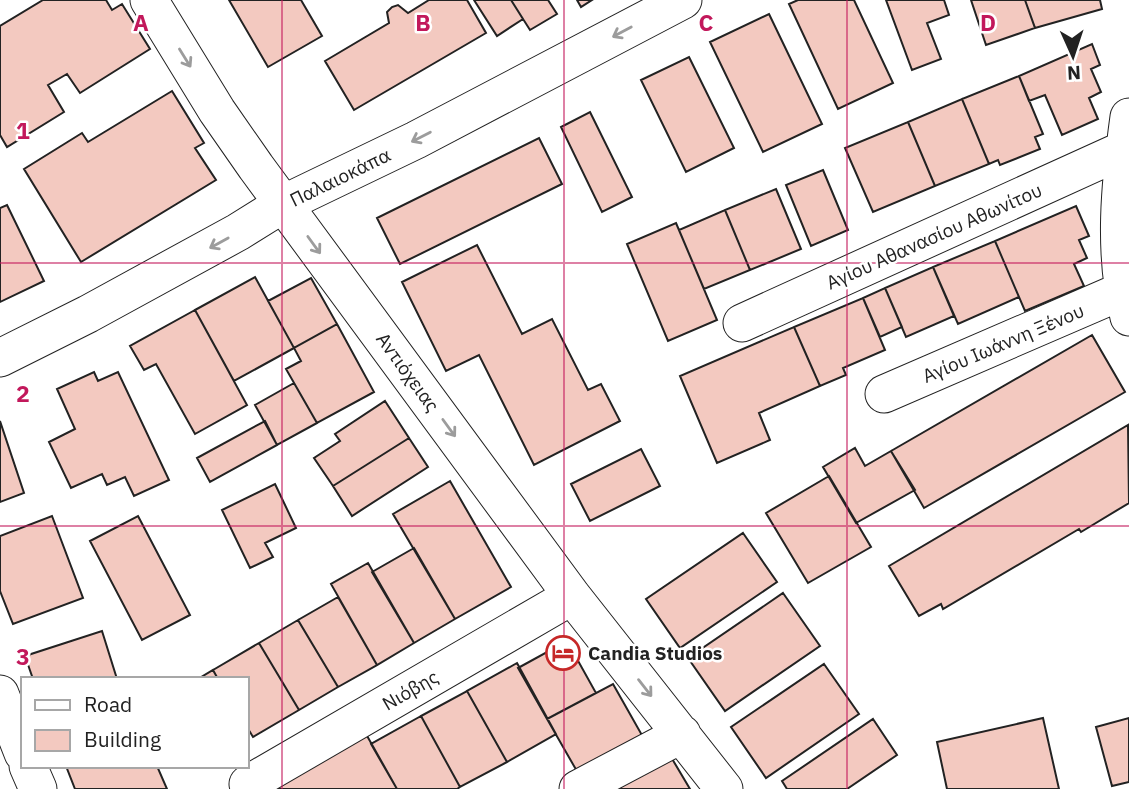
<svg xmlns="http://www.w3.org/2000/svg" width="1129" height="789" viewBox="0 0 1129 789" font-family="'IBM Plex Sans',sans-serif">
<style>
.building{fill:#f3c9c0;stroke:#222;stroke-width:2}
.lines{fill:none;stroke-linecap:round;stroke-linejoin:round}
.minor-casing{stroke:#222;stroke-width:39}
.minor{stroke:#fff;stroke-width:37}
.oneway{stroke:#9c9c9c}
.grid{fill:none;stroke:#c2185b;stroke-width:2;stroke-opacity:0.55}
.labels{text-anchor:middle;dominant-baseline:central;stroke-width:5;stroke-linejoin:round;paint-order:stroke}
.street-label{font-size:19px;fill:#222;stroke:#fff}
.poi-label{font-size:19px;font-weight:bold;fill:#222;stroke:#fff;text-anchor:start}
.grid-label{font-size:23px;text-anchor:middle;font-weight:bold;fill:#c2185b;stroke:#fff;stroke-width:5;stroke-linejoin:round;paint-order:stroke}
</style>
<rect width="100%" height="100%" fill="#fff"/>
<path class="building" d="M43,0H106L112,10L122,4L150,49L80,93L67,74L48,85L64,112L7,147L0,135V26Z
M229,0H301L322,36L268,67Z
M429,0H467L486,33L354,110L325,61L389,23L387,12L392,7L398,5L408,13Z
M474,0H511L523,19L497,36Z
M511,0H548L557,14L530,30Z
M577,0H592L581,7Z
M798,0H854L893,83L838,109L789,4Z
M886,0H944L949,15L927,23L941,59L912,70Z
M971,0H1025L1035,28L986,45Z
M1025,0H1100L1102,9L1035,28Z
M769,14L822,124L763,152L710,42Z
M1092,44L1100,65L1091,69L1101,92L1089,98L1098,119L1062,135L1045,95L1029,101L1019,76Z
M689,57L734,148L686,172L641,80Z
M1019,76L1043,134L1035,137L1040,149L1000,165L998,160L989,164L962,99Z
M172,91L204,143L195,148L216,180L81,262L24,169L82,133L88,142Z
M962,99L989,164L935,186L908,122Z
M590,112L632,197L602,212L561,127Z
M908,122L935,186L873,212L845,148Z
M539,138L562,184L400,264L377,218Z
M823,170L848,230L811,246L786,185Z
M776,189L801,249L750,270L725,210Z
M7,205L44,281L0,302V208Z
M1076,206L1089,236L1079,240L1087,258L1074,264L1084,286L1025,311L995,241Z
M725,210L750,270L704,289L679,230Z
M676,223L717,320L668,341L627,244Z
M995,241L1019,297L958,324L933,267Z
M477,245L522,334L552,319L588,390L601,384L620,421L534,465L479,355L446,371L402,282Z
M933,267L954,316L906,337L885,288Z
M255,277L294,348L234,381L195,310Z
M311,278L337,324L294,348L268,301Z
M885,288L902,327L880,337L863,298Z
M863,298L885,350L843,368L846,375L820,386L794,327Z
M195,310L247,405L195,434L156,364L144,370L130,346Z
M337,324L374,392L317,423L286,369L301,361L294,348Z
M794,327L820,386L759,413L770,440L717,463L680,376Z
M1092,335L1125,392L924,508L891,451Z
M94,372L98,381L118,372L169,480L134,496L125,477L107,485L102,474L71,488L49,442L75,429L57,389Z
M294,383L317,423L277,445L255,405Z
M385,401L409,438L333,486L314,458L340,441L335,434Z
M0,421L24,493L0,502Z
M265,421L277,445L210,482L197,458Z
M1128,425L1129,503L1081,532L1079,529L943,609L941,604L919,616L889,566Z
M409,438L428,467L352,516L333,486Z
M855,448L865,466L891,451L915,490L856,523L823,467Z
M641,449L660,486L590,521L571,484Z
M829,476L871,547L808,583L766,513Z
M450,481L511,587L455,619L393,514Z
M275,484L296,528L265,543L273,557L250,568L222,510Z
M52,516L83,598L13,624L0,591V536Z
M138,516L190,615L142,640L90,541Z
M743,533L777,582L680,648L646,599Z
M414,548L455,619L414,643L372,572Z
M368,563L414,643L377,665L331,584Z
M783,593L820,646L725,711L688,658Z
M338,597L377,665L338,687L298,620Z
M298,620L338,687L299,710L259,643Z
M102,631L117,679H33L25,656Z
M567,641L596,693L547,719L518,668Z
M259,643L299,710L253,737L247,727V679H218L213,670Z
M517,663L556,734L507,762L467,691Z
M824,664L859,714L766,778L731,727Z
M213,670L218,679H198Z
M613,684L643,737L578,773L547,719Z
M467,691L507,762L460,787L421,716Z
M421,716L460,787L457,789H397L371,744Z
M1043,718L1059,789H947L937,742Z
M1129,718V782L1112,786L1096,727Z
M873,719L897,755L847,789H787L782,781Z
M366,734L397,789H267Z
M671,757L690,789H616Z
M66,766H157L167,789H75Z"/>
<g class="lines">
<g class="minor-casing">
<path id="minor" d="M149,0L217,111L256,167L572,596L724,789
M1129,117C1120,183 1113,252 1129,317
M742,323L1125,149
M0,358L88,314L238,232L283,204L416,140L683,0
M884,394L1122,291
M0,694L23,753
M28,766L38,789
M248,784L572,596
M578,789L682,734"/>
</g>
<use href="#minor" class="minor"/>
</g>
<defs><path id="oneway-shaft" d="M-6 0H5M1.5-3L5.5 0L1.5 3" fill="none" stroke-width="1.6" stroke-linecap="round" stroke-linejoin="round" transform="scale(1.75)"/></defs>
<g class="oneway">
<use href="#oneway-shaft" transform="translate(622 32) rotate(152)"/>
<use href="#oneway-shaft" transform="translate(185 58) rotate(58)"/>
<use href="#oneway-shaft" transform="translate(421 137) rotate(153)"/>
<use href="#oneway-shaft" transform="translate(219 243) rotate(151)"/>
<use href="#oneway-shaft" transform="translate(314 245) rotate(54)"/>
<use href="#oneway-shaft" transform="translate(449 428) rotate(54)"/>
<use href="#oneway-shaft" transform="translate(645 688) rotate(52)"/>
</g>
<path class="grid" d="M282,0V789M564,0V789M847,0V789M0,263H1129M0,526H1129"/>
<defs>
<g id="hotel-ring" transform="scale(1.75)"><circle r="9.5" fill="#fff" stroke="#c62828" stroke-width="1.5"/><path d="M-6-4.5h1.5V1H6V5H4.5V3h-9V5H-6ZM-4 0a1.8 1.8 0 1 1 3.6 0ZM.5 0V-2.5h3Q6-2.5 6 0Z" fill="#c62828"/></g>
</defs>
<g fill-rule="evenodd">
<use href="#hotel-ring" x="563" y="653"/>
</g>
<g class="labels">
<g class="street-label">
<text transform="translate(340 177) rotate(-26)">Παλαιοκάπα</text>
<text transform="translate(934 236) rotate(-24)">Αγίου Αθανασίου Αθωνίτου</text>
<text transform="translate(1003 343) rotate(-23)">Αγίου Ιωάννη Ξένου</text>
<text transform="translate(408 372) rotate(54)">Αντιόχειας</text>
<text transform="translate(410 690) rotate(-30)">Νιόβης</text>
</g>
<g class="poi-label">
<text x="588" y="653">Candia Studios</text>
</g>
</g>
<g class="grid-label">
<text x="141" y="31">A</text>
<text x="423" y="31">B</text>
<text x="706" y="31">C</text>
<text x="988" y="31">D</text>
<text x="23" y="139">1</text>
<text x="23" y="402">2</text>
<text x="23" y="665">3</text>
</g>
<rect x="21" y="677" width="228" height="91" fill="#ffffff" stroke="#a7a7a7" stroke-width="2"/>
<rect x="35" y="700" width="35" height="10" fill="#ffffff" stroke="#a7a7a7" stroke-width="2"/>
<text x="84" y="712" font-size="21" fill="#222222">Road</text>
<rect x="35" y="730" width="35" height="21" fill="#f3c9c0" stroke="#a7a7a7" stroke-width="2"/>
<text x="84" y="747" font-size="21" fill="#222222">Building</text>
<g transform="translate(1073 56) rotate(177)" stroke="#ffffff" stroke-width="5" paint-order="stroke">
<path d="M0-5L12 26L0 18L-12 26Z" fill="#222222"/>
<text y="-10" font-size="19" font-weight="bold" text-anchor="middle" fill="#222222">N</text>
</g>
</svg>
